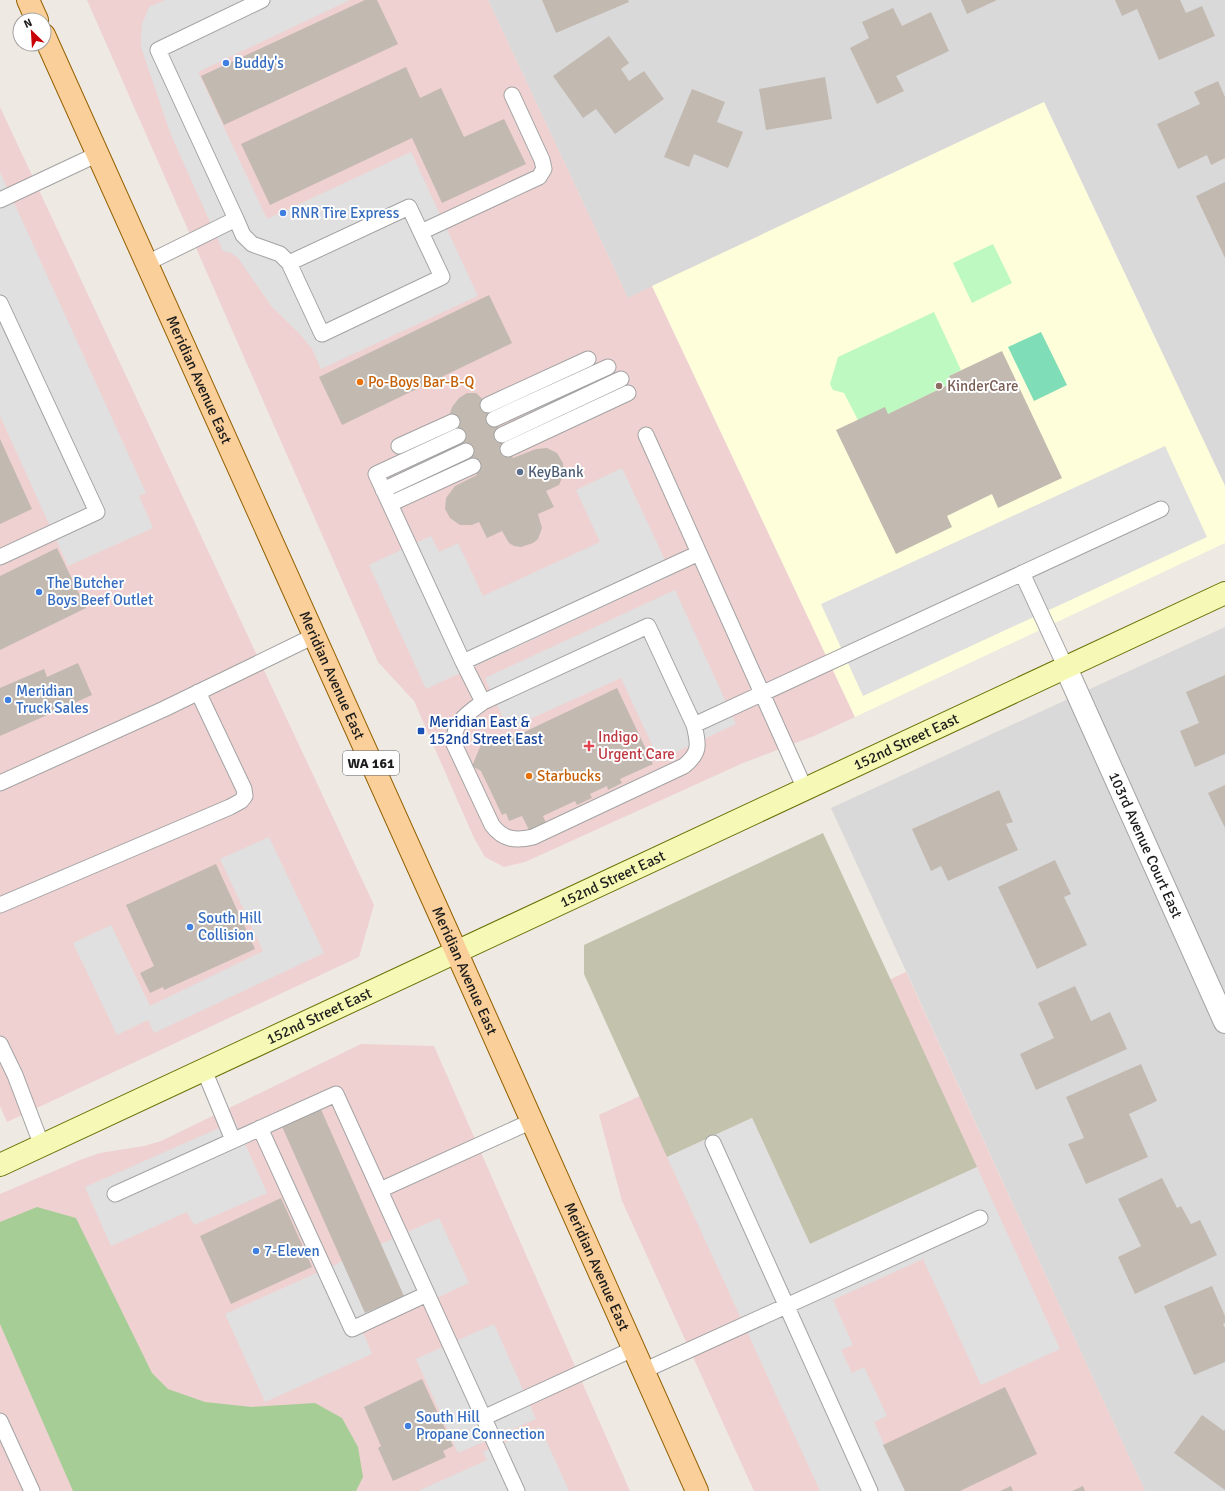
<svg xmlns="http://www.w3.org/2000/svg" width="1225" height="1491" viewBox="0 0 1225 1491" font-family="Signika,sans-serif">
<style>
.residential{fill:#dad9d9}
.commercial{fill:#efd1d1}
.education{fill:#fffeda}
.construction{fill:#c2c2ad}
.forest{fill:#a7cd96}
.park{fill:#bef9c1}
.pitch{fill:#7fddb7}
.parking{fill:#e0e0e0}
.building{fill:#c2b9b1}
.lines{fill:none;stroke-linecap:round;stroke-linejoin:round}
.service-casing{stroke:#a3a3a3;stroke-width:17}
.minor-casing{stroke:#a3a3a3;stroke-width:24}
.secondary-casing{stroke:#677105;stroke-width:24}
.primary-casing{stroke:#936001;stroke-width:24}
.service{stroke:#fff;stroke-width:15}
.minor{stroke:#fff;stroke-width:22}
.secondary{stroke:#f6f9b5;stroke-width:22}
.primary{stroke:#fbcf99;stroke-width:22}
.shop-dot{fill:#3f7fe0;stroke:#fff;stroke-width:1.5}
.food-dot{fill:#e8710a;stroke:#fff;stroke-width:1.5}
.education-dot{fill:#8d6e63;stroke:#fff;stroke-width:1.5}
.service-dot{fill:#5c6f8a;stroke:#fff;stroke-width:1.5}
.transit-dot{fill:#1a4fb4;stroke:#fff;stroke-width:1.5}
.health-dot{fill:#e0444e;stroke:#fff;stroke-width:1.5}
.labels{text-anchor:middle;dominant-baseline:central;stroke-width:4;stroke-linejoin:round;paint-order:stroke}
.shield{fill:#fff;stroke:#606060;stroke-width:1}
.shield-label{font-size:14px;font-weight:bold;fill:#1c1c1c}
.shop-label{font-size:15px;fill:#366cbe;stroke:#fff;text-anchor:start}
.street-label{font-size:15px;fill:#1c1c1c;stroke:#fff}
.food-label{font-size:15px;fill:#c56008;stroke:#fff;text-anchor:start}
.education-label{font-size:15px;fill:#785e54;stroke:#fff;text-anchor:start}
.service-label{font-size:15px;fill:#4e5e75;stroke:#fff;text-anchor:start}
.transit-label{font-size:15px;fill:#164399;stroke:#fff;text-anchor:start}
.health-label{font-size:15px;fill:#be3a42;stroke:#fff;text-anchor:start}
</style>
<rect width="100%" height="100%" fill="#eee9e2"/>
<path class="residential" d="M488,0H1225V486L1044,102L628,298Z
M1225,627V1491H1145L831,808Z"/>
<path class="commercial" d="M87,0H488L628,298L652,286L855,717L814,736L743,763L525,862L504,867L485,857L474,838L414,701L378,662Z
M0,107L374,905L359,957L7,1122L0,1106Z
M906,972L1145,1491H754L622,1201L599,1115Z
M361,1044L434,1046L630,1491H0V1194L80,1160L100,1153L144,1146L161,1141Z"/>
<path class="education" d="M1044,102L1225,486V543L855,717L652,286Z"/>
<path class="construction" d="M823,833L977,1167L810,1244L752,1118L667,1157L584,974V945Z"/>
<path class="forest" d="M37,1207L76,1218L152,1373L168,1389L205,1402L252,1407L315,1403L342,1418L358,1447L363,1477L356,1491H73L0,1324V1222Z"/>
<path class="park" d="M993,244L1012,283L972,303L953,263Z
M934,312L961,370L949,376L952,383L888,414L858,420L844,393L833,390L830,384L838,357Z"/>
<path class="pitch" d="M1041,332L1067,385L1034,401L1008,347Z"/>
<path class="parking" d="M165,0H350L198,72L267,219L411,152L478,296L321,369L312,349L300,334L272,307L238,258L231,253L223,251L171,135L141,47V36L142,24L149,7Z
M0,172L146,493L139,496L153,528L68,566L0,416Z
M1165,446L1207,537L863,696L821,604Z
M622,468L672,575L426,689L369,565L431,536L439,552L458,543L483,596L600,542L576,490Z
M675,590L736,724L659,760L621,678L508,729L485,678Z
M269,837L324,953L154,1033L148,1020L117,1035L73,943L111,925L150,1006L263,951L220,859Z
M752,1118L810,1244L977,1167L1060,1349L981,1385L923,1259L833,1300L853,1345L841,1350L852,1373L864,1367L887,1416L874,1422L905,1491H820L667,1157Z
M235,1121L267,1193L194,1225L187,1212L111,1246L85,1187Z
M439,1218L469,1283L363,1332L372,1354L265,1402L225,1314Z
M494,1324L536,1419L458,1453L416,1359Z
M540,1427L569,1491H418L487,1460L483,1452Z"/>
<path class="building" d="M365,0H377L398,44L224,125L201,76Z
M542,0H628L629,2L556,33Z
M961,0H997L967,14Z
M1115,0H1180L1186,13L1202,6L1215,36L1159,60L1137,9L1122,16Z
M893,8L902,26L931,12L949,51L896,76L904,91L877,104L850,48L869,38L862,22Z
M609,36L629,63L621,69L629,81L644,71L664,99L615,134L596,109L583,118L553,76Z
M406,67L420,98L441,88L464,137L504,119L526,164L442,203L412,138L270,205L241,144Z
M825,77L832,119L766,130L759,89Z
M1218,81L1225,97V158L1211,165L1207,155L1178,169L1157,124L1200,104L1194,92Z
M692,89L725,102L717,122L743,132L728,168L694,154L689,167L664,157Z
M1225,182V258L1196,196Z
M489,295L512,343L342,425L319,377Z
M1002,351L1062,478L998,508L992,494L947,516L952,527L896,554L836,430L885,407L888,414L952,383L949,376Z
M467,393H476L486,402L513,458L536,449L547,448L557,453L563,463L564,474L559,485L546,491L554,507L538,514L542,528L538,539L533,543L521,547L514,546L509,543L502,531L487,538L479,522L472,525H460L450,518L445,509L446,498L455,486L477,475L451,419L450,413L452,407L459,398Z
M0,439L32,509L0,524Z
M57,548L86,608L0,650V576Z
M78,663L92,695L0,736V688L44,669L47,677Z
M1225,675V754L1195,767L1180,731L1199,723L1186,692Z
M617,688L653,764L620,779L622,783L608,790L607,786L590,794L592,798L577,805L575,801L543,816L546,823L529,830L522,816L509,821L506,813L502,815L481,771L472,766L483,740L495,746Z
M1225,785V828L1208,793Z
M999,790L1013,822L1006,824L1018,850L948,881L941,866L931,871L912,829Z
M1055,860L1071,894L1064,897L1087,945L1037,969L998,887Z
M216,864L255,949L164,990L163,987L150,993L140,973L154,966L126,905Z
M1075,986L1091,1021L1110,1012L1127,1049L1036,1090L1020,1054L1054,1038L1038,1003Z
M1141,1064L1157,1101L1129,1114L1148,1157L1086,1184L1068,1144L1084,1138L1066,1097Z
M319,1105L404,1296L365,1313L280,1122Z
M1162,1178L1177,1208L1181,1206L1191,1224L1200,1220L1217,1255L1135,1294L1118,1257L1141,1246L1118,1199Z
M281,1198L312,1267L231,1304L200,1236Z
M1212,1286L1225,1316V1323L1223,1324L1225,1328V1362L1194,1375L1164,1306Z
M422,1379L453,1446L443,1451L446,1457L393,1481L378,1448L381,1446L364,1407Z
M1005,1387L1037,1454L960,1491H905L883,1445Z
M1202,1415L1224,1431L1225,1429V1490L1174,1453Z
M1011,1486L1013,1491H1000Z
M1083,1486L1085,1491H1072Z"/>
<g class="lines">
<g class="service-casing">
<path id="service" d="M0,200L98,154
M236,219L158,50L262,0
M421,232L539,177L544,169L542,160L512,95
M147,263L236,219L243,235L252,244L280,254L289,263L409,207L442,277L322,334L289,263
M0,303L97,512L0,557
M488,405L588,359
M494,419L608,367
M502,435L621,379
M646,435L805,789
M458,436L376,474L463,662L699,553
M399,446L452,422
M508,449L628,393
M383,490L466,451
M390,504L473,466
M1022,573L1066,668
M463,662L483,702L648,626L694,725L1161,509
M483,702C467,714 453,722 454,744L492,825C503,840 516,841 533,837L684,766C700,753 699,745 694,725
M0,783L164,709L314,636
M0,905L230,807L241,801L245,796L244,789L198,692
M0,1044L15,1075L42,1146
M204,1070L233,1140
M260,1128L352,1329L427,1294
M713,1143L870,1491
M380,1190L532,1121
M115,1194L336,1094L517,1491
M643,1371L980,1218
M483,1418L633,1349
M0,1421L32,1491"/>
</g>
<g class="minor-casing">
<g id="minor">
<path id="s1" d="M1066,668L1225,1022"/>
</g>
</g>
<g class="secondary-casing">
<g id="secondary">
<path id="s2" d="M0,1165L1225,593"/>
</g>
</g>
<g class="primary-casing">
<g id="primary">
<path d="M28,0L37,20"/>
<path id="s3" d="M44,35L456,951L697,1491"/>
</g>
</g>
<use href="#service" class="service"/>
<use href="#minor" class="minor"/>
<use href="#secondary" class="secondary"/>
<use href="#primary" class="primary"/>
</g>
<g class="shop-dot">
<circle cx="226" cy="63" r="4"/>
<circle cx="283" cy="213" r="4"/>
<circle cx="39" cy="592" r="4"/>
<circle cx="8" cy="700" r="4"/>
<circle cx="190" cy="927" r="4"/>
<circle cx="256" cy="1251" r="4"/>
<circle cx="408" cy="1426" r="4"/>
</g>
<g class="food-dot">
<circle cx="360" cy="382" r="4"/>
<circle cx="529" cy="776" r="4"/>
</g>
<circle class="education-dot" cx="939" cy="386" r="4"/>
<circle class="service-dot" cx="520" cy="472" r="4"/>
<rect class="transit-dot" x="417" y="727" width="8" height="8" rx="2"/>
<path class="health-dot" d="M587 740h4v4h4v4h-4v4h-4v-4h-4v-4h4z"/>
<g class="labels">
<rect class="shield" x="343" y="751" width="56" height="24" rx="3"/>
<g class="shield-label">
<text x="371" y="763">WA 161</text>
</g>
<g class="shop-label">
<text x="234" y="63">Buddy's</text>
<text x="291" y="213">RNR Tire Express</text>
<text x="47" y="583">The Butcher<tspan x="47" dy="17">Boys Beef Outlet</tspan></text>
<text x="16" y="691">Meridian<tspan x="16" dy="17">Truck Sales</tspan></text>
<text x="198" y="918">South Hill<tspan x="198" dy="17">Collision</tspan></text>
<text x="264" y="1251">7-Eleven</text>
<text x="416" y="1417">South Hill<tspan x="416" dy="17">Propane Connection</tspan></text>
</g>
<g class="street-label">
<text stroke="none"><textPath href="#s3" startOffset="378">Meridian Avenue East</textPath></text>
<text stroke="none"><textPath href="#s3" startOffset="702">Meridian Avenue East</textPath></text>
<text stroke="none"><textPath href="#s2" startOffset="1000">152nd Street East</textPath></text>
<text stroke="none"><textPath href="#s1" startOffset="194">103rd Avenue Court East</textPath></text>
<text stroke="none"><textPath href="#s2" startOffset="676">152nd Street East</textPath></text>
<text stroke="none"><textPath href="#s3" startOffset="1026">Meridian Avenue East</textPath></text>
<text stroke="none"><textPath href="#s2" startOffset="352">152nd Street East</textPath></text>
<text stroke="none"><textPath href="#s3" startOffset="1350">Meridian Avenue East</textPath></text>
</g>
<g class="food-label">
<text x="368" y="382">Po-Boys Bar-B-Q</text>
<text x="537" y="776">Starbucks</text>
</g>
<g class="education-label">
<text x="947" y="386">KinderCare</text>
</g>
<g class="service-label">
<text x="528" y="472">KeyBank</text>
</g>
<g class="transit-label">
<text x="429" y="722">Meridian East &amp;<tspan x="429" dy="17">152nd Street East</tspan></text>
</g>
<g class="health-label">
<text x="598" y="737">Indigo<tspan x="598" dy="17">Urgent Care</tspan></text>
</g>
</g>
<g transform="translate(32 32) rotate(335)"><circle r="19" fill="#ffffff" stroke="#a4a4a4"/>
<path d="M0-3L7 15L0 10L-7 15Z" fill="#c70105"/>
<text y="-6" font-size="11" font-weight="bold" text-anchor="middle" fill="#1c1c1c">N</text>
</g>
</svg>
